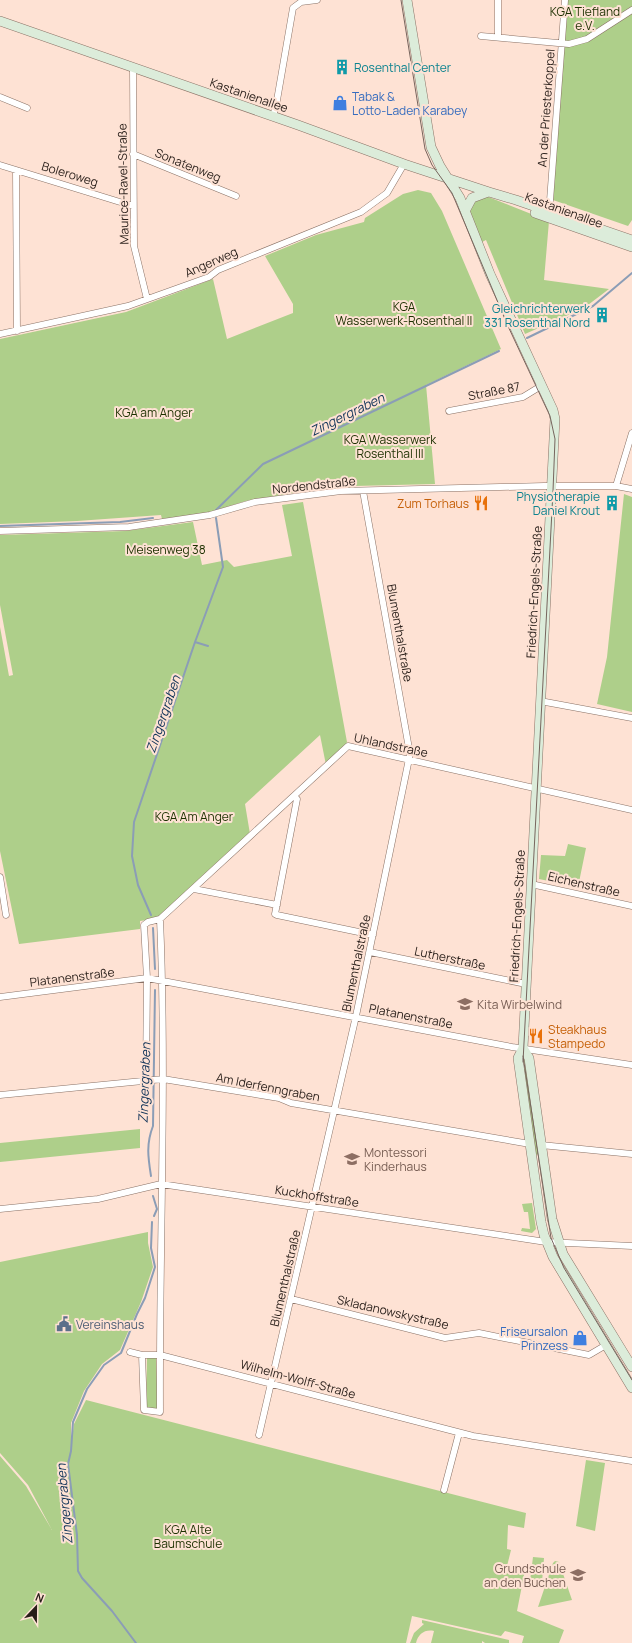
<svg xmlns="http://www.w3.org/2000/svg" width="632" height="1643" viewBox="0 0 632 1643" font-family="Manrope,sans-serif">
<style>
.green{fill:#aecf8a}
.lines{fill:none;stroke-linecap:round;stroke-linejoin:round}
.stream{stroke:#8b9db6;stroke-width:2}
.street-casing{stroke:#8a7266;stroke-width:7}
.secondary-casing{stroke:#8a7266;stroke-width:10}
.street{stroke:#fff;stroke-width:6}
.secondary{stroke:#dcecda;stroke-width:9}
.tram{stroke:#76655d;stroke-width:1}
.labels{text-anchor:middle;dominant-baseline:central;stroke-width:4;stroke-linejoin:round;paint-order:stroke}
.park-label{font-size:12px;fill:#1d3100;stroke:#fee2d4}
.culture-label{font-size:12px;fill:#0d838f;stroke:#fee2d4;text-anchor:end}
.street-label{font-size:12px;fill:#281e19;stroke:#fee2d4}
.shop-label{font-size:12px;fill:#366cbe;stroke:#fee2d4;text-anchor:start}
.food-label{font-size:12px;fill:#c56008;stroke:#fee2d4;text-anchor:end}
.education-label{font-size:12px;fill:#785e54;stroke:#fee2d4;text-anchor:start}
.service-label{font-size:12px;fill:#4e5e75;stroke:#fee2d4;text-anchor:start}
.water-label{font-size:13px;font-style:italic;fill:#0e3258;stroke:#fee2d4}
</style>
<rect width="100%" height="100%" fill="#fee2d4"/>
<path class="green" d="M568,0H632V8C613,20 588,44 564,41Z
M632,11V220L628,226L553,200L564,46L587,40Z
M418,190L431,193L442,211L501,349L426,385L435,484L355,486L299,492L246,501L207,513L162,519L161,515L77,521L0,524V339L126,312L213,279L227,339L293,313V304L265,256L316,235L364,222L365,218L403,194Z
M486,196L549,221L544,280L609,289L584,308L525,334L486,240L482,242L468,207L470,202Z
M624,494L632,497V712L597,704L607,657Z
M303,502L347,742L345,746L326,765L320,735L245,804L250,834L160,918L140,921V929L19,944L0,851V627L9,676L13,675L0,605V535L125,531L193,522L202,565L227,560L234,567L292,556L282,505Z
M568,844L586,848L578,887L539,879L541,855L565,856Z
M527,1059L540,1154L534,1155L522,1070L525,1069L524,1060Z
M140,1129V1148L0,1162V1143Z
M532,1203L536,1229L532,1233L521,1231L522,1228L530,1229L528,1212H524L522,1204Z
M148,1232V1243L153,1267L141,1302L120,1350L102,1364L84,1391L71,1423V1445L74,1424L86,1400L526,1513L524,1528L508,1525L507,1549L511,1550L507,1566L525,1570L517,1611L564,1630L559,1643H522L524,1636L505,1631L501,1636L412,1616L406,1643H0V1456L26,1486L52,1530L28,1485L0,1453V1262Z
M147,1358H156L158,1410L146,1408Z
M586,1460L605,1463L595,1531L576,1526Z
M533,1557L544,1558L542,1582L530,1581Z
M555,1561L559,1562L572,1600L538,1607L553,1563Z
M422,1620L509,1640V1643H485L482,1641V1643H431L434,1631C425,1629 418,1634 416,1643H410L414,1633L424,1624L422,1623Z"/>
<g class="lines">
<path class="stream" d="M527,338L593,306L632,273
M215,511L263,464L499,351
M0,526L120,522L153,518
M195,642L208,646
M151,915L138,885L132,856L134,822L195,642L223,567L216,518
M153,928L155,969
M151,1176C148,1157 146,1144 153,1126L155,990
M153,1196L157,1209L154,1216
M136,1643L112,1611L82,1578L78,1571L77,1535L68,1464L71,1451L73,1422L87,1389L104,1365L121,1353L137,1314L145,1298L155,1267L151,1248L152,1222"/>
<g class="street-casing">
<path id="street" d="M498,0V37
M481,36L569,44L587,39L632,10
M133,68L134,246L147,299
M0,97L27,108
M273,116L276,106L293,8L301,2L317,0
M133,154L236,196
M0,165L133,206
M16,170L17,331
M549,214L565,0
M0,334L128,306L209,277L218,270L361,212L387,193L404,164
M449,411L523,397L541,386
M616,486L632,433
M0,531L129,527L210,515L255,502L341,491L544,486H616L632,489
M540,701L632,718
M294,796L297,799L275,914L277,915L373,935
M0,877L6,915
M531,884L632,906
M194,889L277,905
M370,952L526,984
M0,997L147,978L512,1047L632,1065
M146,1080L147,978L144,925L148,922L160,919L348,746L632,810
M0,1095L163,1079L279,1098L291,1103L530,1144
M541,1145L632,1154
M0,1209L98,1199L161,1184L546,1242L632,1246
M291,1299L445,1338L479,1333L589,1355L606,1345
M130,1352L142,1355H160L473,1436L632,1461
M142,1355L144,1410L160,1412C159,1248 167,1083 160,919
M259,1435L356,1016L410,754L363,491
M444,1490L459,1433"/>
</g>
<g class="secondary-casing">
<path id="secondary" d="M407,0L431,147L440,166L460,198L490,274L553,410L555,419L523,1048L518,1058L541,1222L544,1235L553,1257L632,1388
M0,21L298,125L404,164L489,192L516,200L632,240
M465,211L472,198L488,192
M535,213L632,247
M523,1048L529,1058L552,1219L563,1254L632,1367"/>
</g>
<use href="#street" class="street"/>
<use href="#secondary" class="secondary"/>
<path class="tram" d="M401,0L425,149L432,165L452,193L507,324L550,416L555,439L553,491L523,1062
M523,1056L551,1238L564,1268L632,1380"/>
</g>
<defs>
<g id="building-bare" transform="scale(1.2)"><path d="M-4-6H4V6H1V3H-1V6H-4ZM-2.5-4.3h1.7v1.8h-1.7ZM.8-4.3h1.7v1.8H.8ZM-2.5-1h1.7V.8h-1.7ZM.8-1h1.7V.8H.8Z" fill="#0f9aa8" stroke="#fee2d4" stroke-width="2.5" paint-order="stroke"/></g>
<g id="shop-bare" transform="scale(1.2)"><path d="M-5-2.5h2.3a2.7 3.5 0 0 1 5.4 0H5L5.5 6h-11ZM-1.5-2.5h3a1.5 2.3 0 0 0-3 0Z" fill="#3f7fe0" stroke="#fee2d4" stroke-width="2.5" paint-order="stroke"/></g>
<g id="restaurant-bare" transform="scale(1.2)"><path d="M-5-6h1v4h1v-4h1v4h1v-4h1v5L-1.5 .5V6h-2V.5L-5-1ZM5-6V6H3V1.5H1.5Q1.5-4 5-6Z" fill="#e8710a" stroke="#fee2d4" stroke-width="2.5" paint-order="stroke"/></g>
<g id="school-bare" transform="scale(1.2)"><path d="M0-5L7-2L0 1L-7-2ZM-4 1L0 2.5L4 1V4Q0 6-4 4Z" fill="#8d6e63" stroke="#fee2d4" stroke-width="2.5" paint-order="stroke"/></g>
<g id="civic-bare" transform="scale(1.2)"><path d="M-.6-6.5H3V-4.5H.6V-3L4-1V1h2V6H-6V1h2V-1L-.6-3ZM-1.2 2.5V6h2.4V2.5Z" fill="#5c6f8a" stroke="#fee2d4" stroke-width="2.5" paint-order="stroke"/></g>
</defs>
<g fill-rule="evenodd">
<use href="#building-bare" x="342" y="67"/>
<use href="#shop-bare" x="340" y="103"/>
<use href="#building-bare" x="602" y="315"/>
<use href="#restaurant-bare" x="481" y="503"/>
<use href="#building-bare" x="612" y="503"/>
<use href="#school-bare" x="465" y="1004"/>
<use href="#restaurant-bare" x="536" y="1036"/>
<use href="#school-bare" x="352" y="1159"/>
<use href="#civic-bare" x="64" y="1324"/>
<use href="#shop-bare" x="580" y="1338"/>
<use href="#school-bare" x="578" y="1575"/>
</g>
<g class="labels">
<g class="park-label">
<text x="585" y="11">KGA Tiefland<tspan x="585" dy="14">e.V.</tspan></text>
<text x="404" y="306">KGA<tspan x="404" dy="14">Wasserwerk-Rosenthal II</tspan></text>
<text x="154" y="412">KGA am Anger</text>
<text x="390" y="439">KGA Wasserwerk<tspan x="390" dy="14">Rosenthal III</tspan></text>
<text x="166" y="549">Meisenweg 38</text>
<text x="194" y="816">KGA Am Anger</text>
<text x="188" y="1529">KGA Alte<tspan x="188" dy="14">Baumschule</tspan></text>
</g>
<g class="culture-label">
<text x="354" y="67" text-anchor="start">Rosenthal Center</text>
<text x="590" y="308">Gleichrichterwerk<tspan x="590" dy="14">331 Rosenthal Nord</tspan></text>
<text x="600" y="496">Physiotherapie<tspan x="600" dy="14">Daniel Krout</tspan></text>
</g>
<g class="street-label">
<text transform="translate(249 95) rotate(19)">Kastanienallee</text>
<text transform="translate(546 108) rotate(-86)">An der Priesterkoppel</text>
<text transform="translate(188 165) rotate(22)">Sonatenweg</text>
<text transform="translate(70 174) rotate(17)">Boleroweg</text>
<text transform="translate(123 184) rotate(-91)">Maurice-Ravel-Straße</text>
<text transform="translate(564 210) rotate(20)">Kastanienallee</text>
<text transform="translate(211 262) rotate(-24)">Angerweg</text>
<text transform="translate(494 391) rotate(-11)">Straße 87</text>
<text transform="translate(314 485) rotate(-6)">Nordendstraße</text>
<text transform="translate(534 592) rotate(-87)">Friedrich-Engels-Straße</text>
<text transform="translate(400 633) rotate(80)">Blumenthalstraße</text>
<text transform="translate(391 745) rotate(12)">Uhlandstraße</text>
<text transform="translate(584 884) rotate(13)">Eichenstraße</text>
<text transform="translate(517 916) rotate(-87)">Friedrich-Engels-Straße</text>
<text transform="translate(450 958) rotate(12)">Lutherstraße</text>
<text transform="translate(356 963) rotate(-78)">Blumenthalstraße</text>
<text transform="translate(72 977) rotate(-7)">Platanenstraße</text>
<text transform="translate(411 1016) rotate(11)">Platanenstraße</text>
<text transform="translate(268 1087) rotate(11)">Am Iderfenngraben</text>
<text transform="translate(317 1196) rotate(9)">Kuckhoffstraße</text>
<text transform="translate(285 1278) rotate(-77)">Blumenthalstraße</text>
<text transform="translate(393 1312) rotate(13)">Skladanowskystraße</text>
<text transform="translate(298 1379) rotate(15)">Wilhelm-Wolff-Straße</text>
</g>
<g class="shop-label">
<text x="352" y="96">Tabak &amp;<tspan x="352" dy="14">Lotto-Laden Karabey</tspan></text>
<text x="568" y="1331" text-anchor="end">Friseursalon<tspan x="568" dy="14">Prinzess</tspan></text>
</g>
<g class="food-label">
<text x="469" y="503">Zum Torhaus</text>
<text x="548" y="1029" text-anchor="start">Steakhaus<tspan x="548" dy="14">Stampedo</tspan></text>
</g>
<g class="education-label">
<text x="477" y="1004">Kita Wirbelwind</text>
<text x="364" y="1152">Montessori<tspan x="364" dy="14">Kinderhaus</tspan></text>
<text x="566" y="1568" text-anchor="end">Grundschule<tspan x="566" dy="14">an den Buchen</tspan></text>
</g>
<g class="service-label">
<text x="76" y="1324">Vereinshaus</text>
</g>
<g class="water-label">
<text transform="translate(347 414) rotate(-26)">Zingergraben</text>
<text transform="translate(163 714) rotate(-71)">Zingergraben</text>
<text transform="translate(144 1083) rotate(-88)">Zingergraben</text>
<text transform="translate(64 1504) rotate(-95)">Zingergraben</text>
</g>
</g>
<g transform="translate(36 1607) rotate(22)" stroke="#fee2d4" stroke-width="3" paint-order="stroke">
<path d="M0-3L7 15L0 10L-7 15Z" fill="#281e19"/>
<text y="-6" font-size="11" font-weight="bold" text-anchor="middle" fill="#281e19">N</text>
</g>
</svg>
